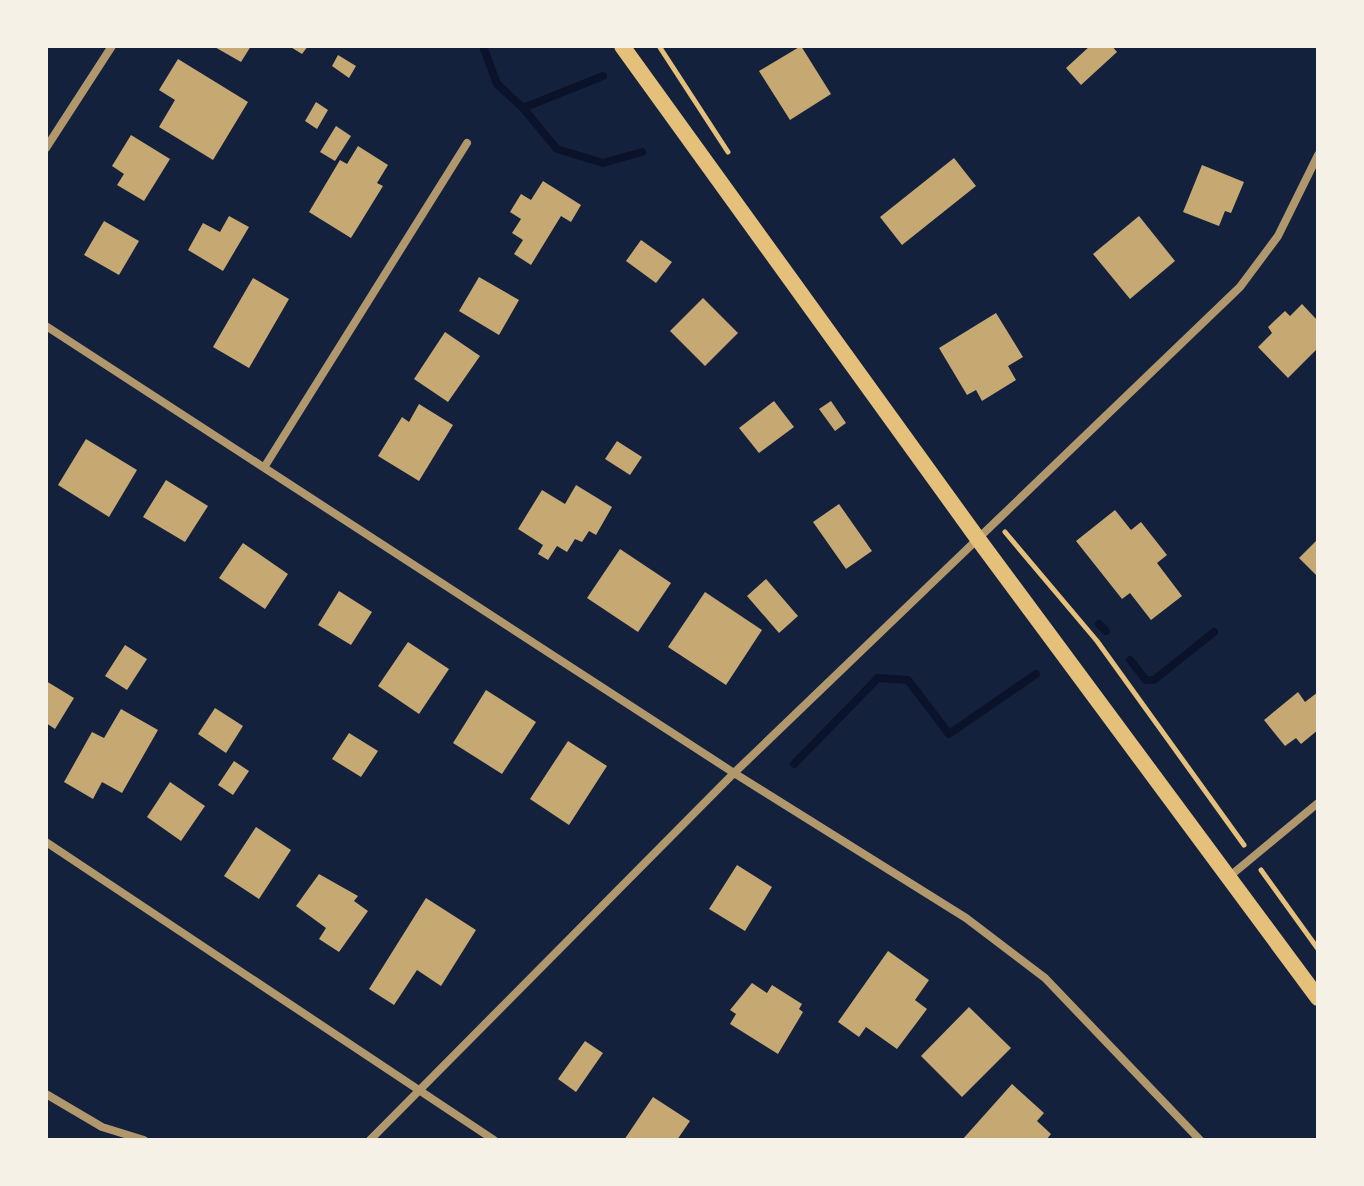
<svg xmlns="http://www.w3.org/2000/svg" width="1364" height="1186" viewBox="0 0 1364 1186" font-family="'IBM Plex Sans',sans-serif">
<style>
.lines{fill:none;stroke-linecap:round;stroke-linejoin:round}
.stream{stroke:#0b132b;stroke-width:8}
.building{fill:#c6a872}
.path{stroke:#e5c07b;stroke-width:5}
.minor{stroke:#b1986c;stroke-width:8}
.secondary{stroke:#e5c07b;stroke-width:16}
</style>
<rect width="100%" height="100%" fill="#14213d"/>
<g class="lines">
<path class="stream" d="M483,46L497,84L523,108L603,76
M523,108L557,149L603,163L642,152
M1099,624L1106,631
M1130,660L1146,680H1154L1214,632
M794,764L878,678L908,680L949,734L1036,674"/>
</g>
<path class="building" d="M213,46H251L241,62Z
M289,46H308L302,54Z
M801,46L831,94L790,120L759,71Z
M1090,46H1112L1117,52L1081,85L1066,68Z
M338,55L356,66L349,78L332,66Z
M178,59L248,102L213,160L159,127L175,100L159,90Z
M316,102L328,110L317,129L305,121Z
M336,126L351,136L335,161L320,152Z
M131,135L170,159L144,201L117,185L124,174L112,166Z
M358,146L388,165L377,183L383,186L351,238L309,212L340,160L347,164Z
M954,158L976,186L902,245L880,217Z
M1202,165L1244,182L1231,213L1225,211L1219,226L1183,212Z
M543,181L581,205L571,222L561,216L531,265L514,254L523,240L512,233L521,219L510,212L521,194L531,200Z
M229,216L249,227L223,271L188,250L203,223L220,232Z
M1139,216L1175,261L1130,299L1093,254Z
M104,221L139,241L119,275L84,255Z
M641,240L672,262L656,283L626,261Z
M479,277L519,300L499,335L459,311Z
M253,278L289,299L249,368L213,347Z
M703,298L738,333L705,366L670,331Z
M1302,304L1318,321V348L1288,378L1258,347L1272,333L1268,327L1285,311L1290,316Z
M996,313L1023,357L1008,366L1016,380L982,401L976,390L967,395L939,348Z
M445,332L480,356L448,402L414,379Z
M774,401L794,427L759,453L739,428Z
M831,401L846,423L835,431L819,409Z
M419,404L453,425L419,481L378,456L402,417L409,422Z
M86,439L137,470L109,517L58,485Z
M617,441L642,457L630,475L605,459Z
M166,480L208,506L185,542L143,517Z
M576,485L612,507L596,535L589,531L582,542L575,539L567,552L557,546L548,560L538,554L543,545L518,529L542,490L565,504Z
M839,504L872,551L846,569L813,522Z
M1115,510L1131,530L1141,522L1167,555L1157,563L1182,596L1151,620L1130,593L1122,599L1076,541Z
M1318,539V577L1299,558Z
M243,543L288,574L265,609L219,578Z
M620,549L671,583L638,632L587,598Z
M766,579L798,616L779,633L747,596Z
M339,591L372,612L351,645L318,625Z
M705,592L762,630L726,685L668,647Z
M408,642L449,669L419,714L378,686Z
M125,645L147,659L127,690L105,676Z
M46,681L74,698L55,729L46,723Z
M486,690L536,722L502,774L453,743Z
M1298,692L1305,702L1318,692V730L1301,744L1296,738L1285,746L1264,720Z
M215,708L243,726L226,753L198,734Z
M121,709L158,730L122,793L102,782L93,799L64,782L92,732L104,738Z
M349,733L378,751L361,777L332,759Z
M568,741L607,766L569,825L530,799Z
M234,761L249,771L233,795L218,785Z
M170,782L205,806L181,841L147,817Z
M256,827L291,850L259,899L224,876Z
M737,865L772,887L745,931L709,909Z
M319,874L358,896L354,901L368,911L339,952L319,939L326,928L296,906Z
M426,898L476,930L441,986L417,970L394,1005L369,989Z
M888,951L929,980L915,1000L927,1009L897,1049L866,1027L859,1037L838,1022Z
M752,983L767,993L772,985L802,1004L799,1009L803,1012L778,1054L730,1024L736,1014L730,1010Z
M969,1007L1011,1048L962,1097L921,1056Z
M585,1041L603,1053L576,1092L558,1079Z
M1012,1084L1044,1113L1037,1121L1051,1134L1046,1140H962Z
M653,1097L690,1121L677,1140H624Z"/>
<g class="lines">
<path class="path" d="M659,46L728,152
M1005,532L1097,641L1244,845
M1261,870L1318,949"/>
<path class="minor" d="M46,148L112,46
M46,326L734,773L966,918L1045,978L1200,1140
M265,466L467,143
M46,842L494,1140
M1230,876L1318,803
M46,1094L102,1127L144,1140
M370,1140L734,773L1240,287L1278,236L1318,155"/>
<path class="secondary" d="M622,46L978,539L1318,998"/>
</g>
<rect width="1364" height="1186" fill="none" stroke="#f6f1e7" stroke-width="96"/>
</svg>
